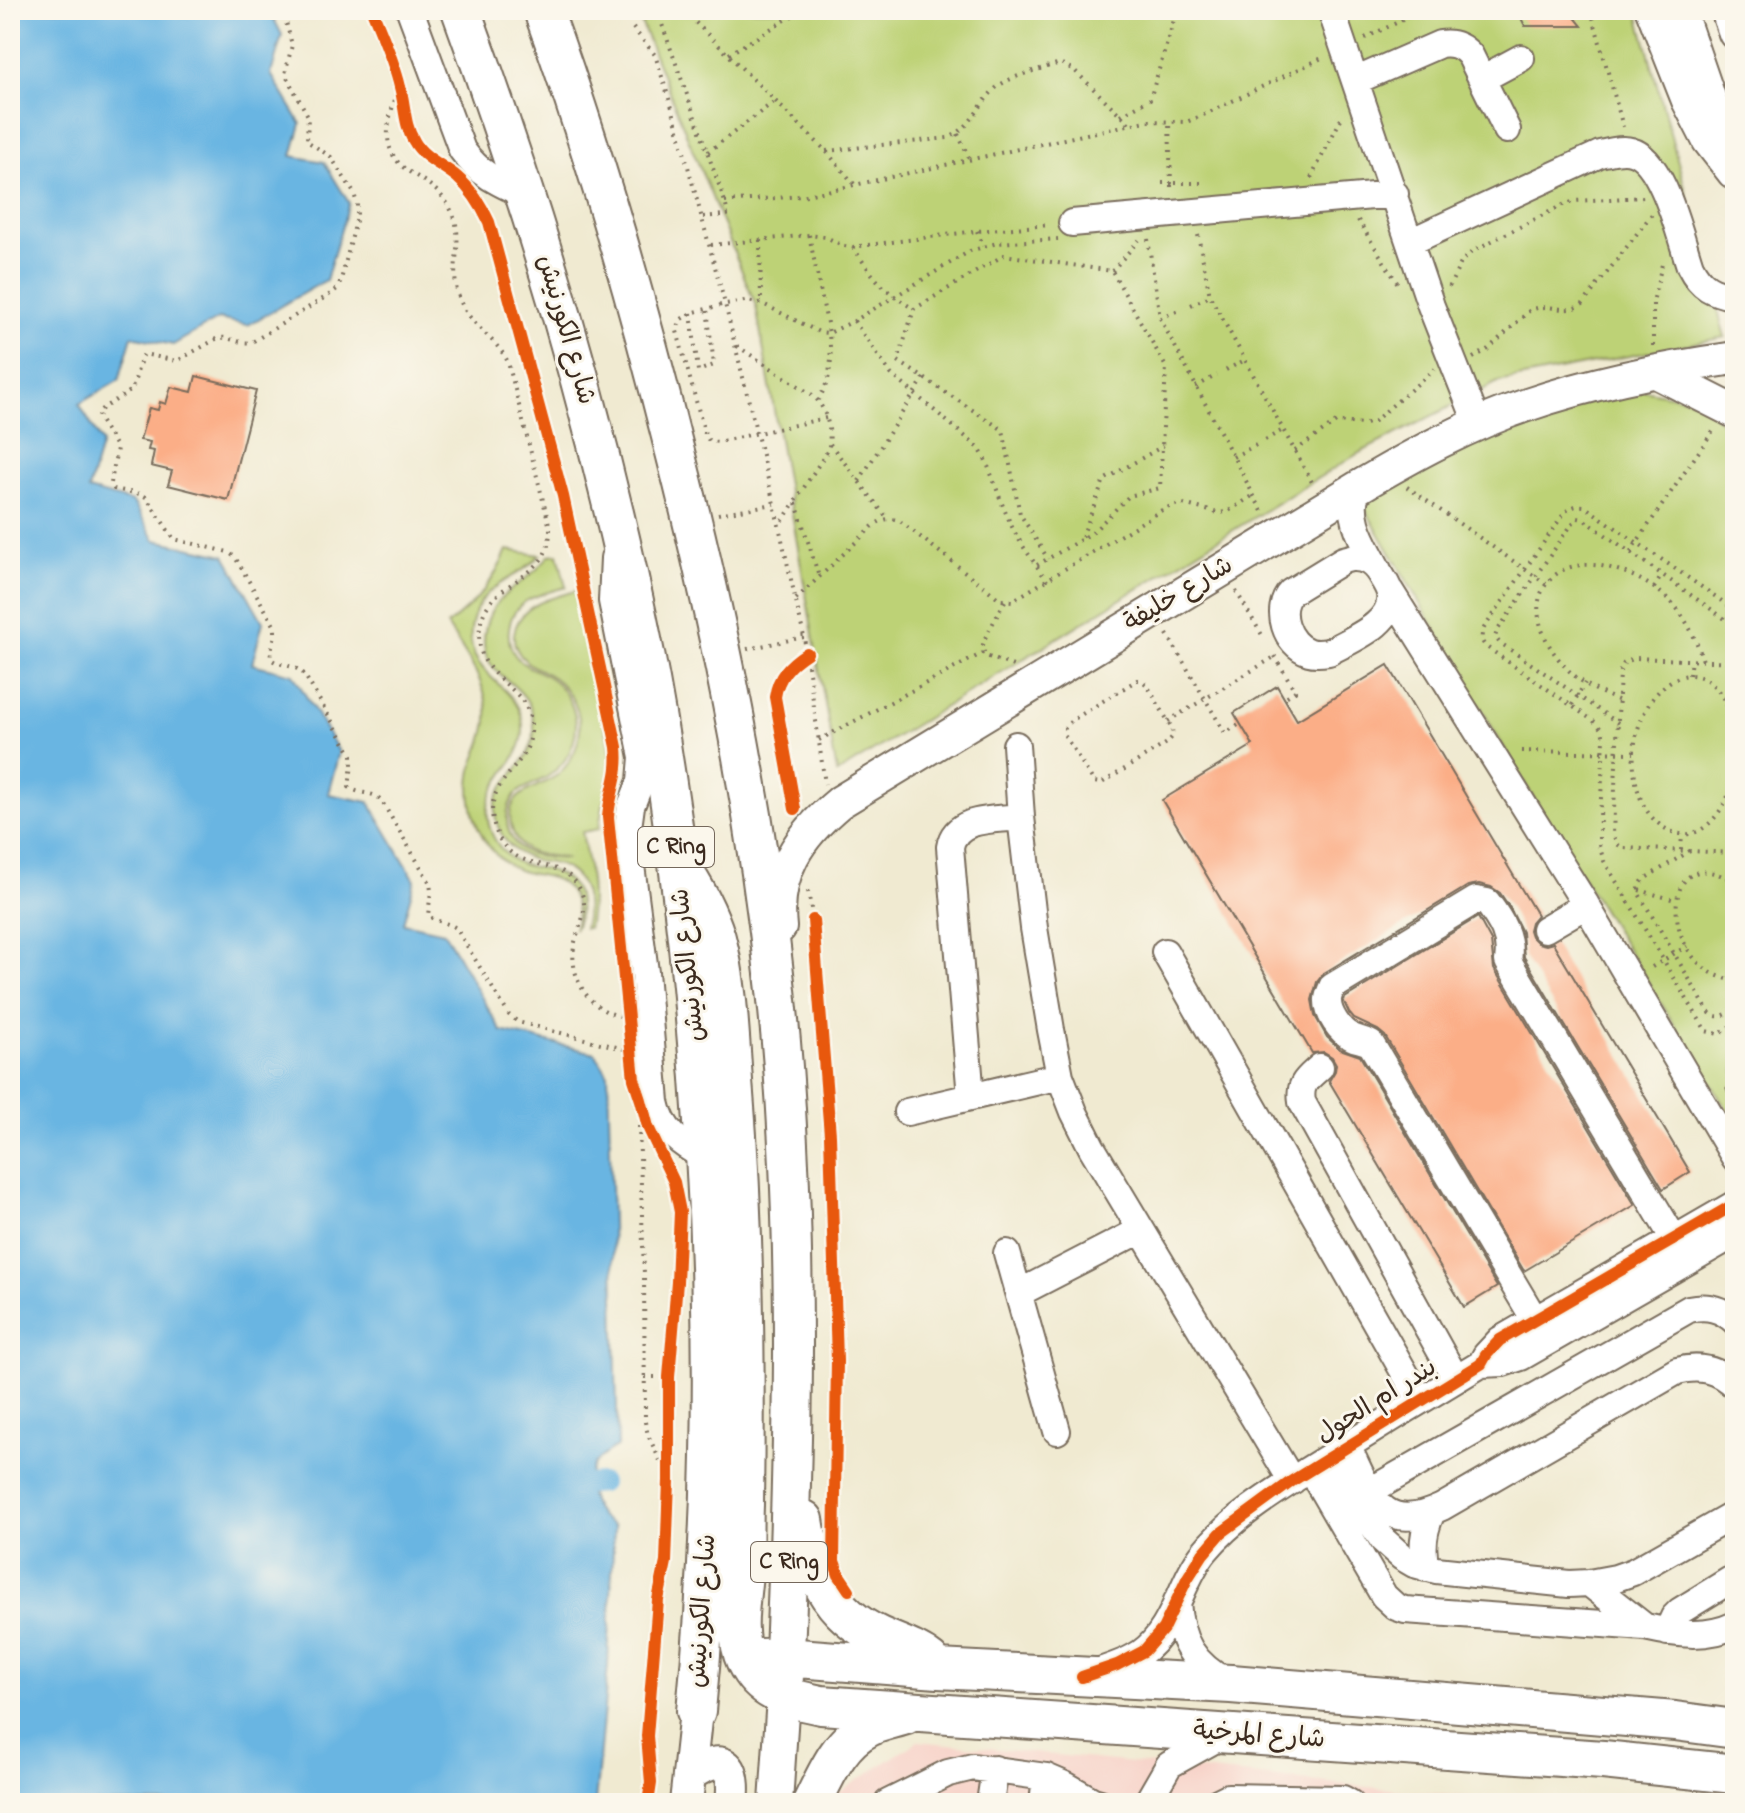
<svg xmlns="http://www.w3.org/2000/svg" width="1745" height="1813" viewBox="0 0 1745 1813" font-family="'Indie Flower','Playpen Sans Arabic',sans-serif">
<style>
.built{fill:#f7d1c7}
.green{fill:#bdd276;stroke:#7c7e4a;stroke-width:2}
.water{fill:#69b5e2;stroke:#527080;stroke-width:2}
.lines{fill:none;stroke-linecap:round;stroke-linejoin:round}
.canal{stroke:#69b5e2;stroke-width:20}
.building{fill:#fbae87}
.minor-casing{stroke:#7a6d5d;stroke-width:30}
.major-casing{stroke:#7a6d5d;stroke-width:36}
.highway-casing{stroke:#7a6d5d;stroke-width:42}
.path{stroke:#7a6d5d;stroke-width:4;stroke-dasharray:2 6;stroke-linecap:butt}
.minor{stroke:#fff;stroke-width:26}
.major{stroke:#fff;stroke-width:32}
.highway{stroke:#fff;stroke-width:38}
.cycleway-casing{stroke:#fbf7ec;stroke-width:17}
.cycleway{stroke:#e8590c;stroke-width:12}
.labels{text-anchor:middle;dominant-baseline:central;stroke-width:6;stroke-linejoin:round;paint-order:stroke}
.shield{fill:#fbf7ec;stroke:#75685c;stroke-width:2}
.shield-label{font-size:24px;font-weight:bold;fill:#3b2a1e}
.street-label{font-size:26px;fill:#3b2a1e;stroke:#fbf7ec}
</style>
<rect width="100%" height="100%" fill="#fbf7ec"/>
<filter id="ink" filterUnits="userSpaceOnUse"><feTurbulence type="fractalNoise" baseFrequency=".0125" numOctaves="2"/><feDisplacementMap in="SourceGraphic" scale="16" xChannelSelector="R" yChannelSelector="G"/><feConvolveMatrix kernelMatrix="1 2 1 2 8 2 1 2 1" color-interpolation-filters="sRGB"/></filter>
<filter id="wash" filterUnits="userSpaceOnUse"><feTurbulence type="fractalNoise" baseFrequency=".006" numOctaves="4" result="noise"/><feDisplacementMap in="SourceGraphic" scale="32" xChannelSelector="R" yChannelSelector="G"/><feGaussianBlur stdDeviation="1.8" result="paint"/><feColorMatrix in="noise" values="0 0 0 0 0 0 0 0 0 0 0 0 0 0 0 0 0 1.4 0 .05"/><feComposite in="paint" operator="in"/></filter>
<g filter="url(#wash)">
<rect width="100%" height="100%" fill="#f0ead1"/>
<path class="built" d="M918,1741L1525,1803H823Z"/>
<path class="green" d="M636,10H1637L1725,337L1498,382L1359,453L837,773L756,306Z
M1638,389L1700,401L1735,435V1122L1538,806L1362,504L1470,446L1556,411Z
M507,550L540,555C519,580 485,581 474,616C455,678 522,680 523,727C525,768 472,786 492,834C498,847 508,858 521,864C531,868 541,867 551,871C578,880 586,906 574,930C581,908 573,883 548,877C538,874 528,874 518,870C504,864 490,850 483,837C470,815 466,784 475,760C482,742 489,727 487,707C484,677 462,650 447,625C475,605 494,582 507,550Z
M558,554L566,587C553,591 538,594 526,601C506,614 503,643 519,660C526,667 536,670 545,675C563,685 575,704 576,725C576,750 560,773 537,782C529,786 522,788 516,794C501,812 505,840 526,852C538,858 555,858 568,859C556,855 539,857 527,850C518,844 513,835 511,825C504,788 542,790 561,772C572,760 579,745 580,728C580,705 566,684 546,673C539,669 532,667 526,661C518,654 513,644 514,634C519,604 551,598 575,591L612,758C611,782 601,804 599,829L582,832C588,865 595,895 588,928H584C590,904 586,876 561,866C553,862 545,863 537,861C521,857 507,846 500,831C478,783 535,773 534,728C534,673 472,684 486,626C494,590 531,583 549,555Z"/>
<path class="water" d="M10,10H284L273,17L282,35L271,74L301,124L292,156L324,162L349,203L326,280L248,325L218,319L173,345L132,336L119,380L79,404L102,443L88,490L133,502L155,540L225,555L263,622L252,664L293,674L339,752L328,794L369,802L415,880L403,923L444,932L501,1031L595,1053L608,1074L618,1446C611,1450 603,1455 597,1461C584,1474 588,1500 599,1514C602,1519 608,1522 614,1526L608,1665L595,1803H10Z"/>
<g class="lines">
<path class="canal" d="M589,1484L601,1483"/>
</g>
<g id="blocks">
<path class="building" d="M1517,10H1569L1582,26H1525Z
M196,376L256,391L228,500L168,485L172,471L151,466L154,451L148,450L150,442L140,440L149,408L158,410L160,402L166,404L171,387L192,392Z
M1388,665L1537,915L1531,922L1529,930L1531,936L1538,943L1546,945L1553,943L1690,1172L1663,1189L1524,957L1522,932L1510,908L1500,893L1491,887L1479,884L1468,886L1324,973L1317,982L1312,1000L1315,1016L1327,1037L1340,1049L1360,1056L1497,1287L1464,1307L1329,1081L1335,1071L1336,1064L1332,1057L1324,1052L1312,1053L1162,800L1253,745L1234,713L1277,686L1297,720Z
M1478,917L1491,941L1494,969L1635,1205L1524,1271L1385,1036L1378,1030L1354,1019L1349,1013L1344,1002L1345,998Z"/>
</g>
</g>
<g filter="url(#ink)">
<use href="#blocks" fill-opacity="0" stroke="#7a6d5d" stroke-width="2"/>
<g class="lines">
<g class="minor-casing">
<path id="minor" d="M410,10L462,150C480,175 499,183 526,195
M1331,10L1431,306L1478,425
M1649,10L1685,101L1706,142L1731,174
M1482,79L1521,58
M1355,81L1440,44C1452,42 1461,45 1470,55L1507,130
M1072,223L1395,194
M1410,242L1600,154C1610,152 1622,148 1631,151C1663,159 1680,237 1690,266C1701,288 1712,292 1735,297
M1357,488C1346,518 1365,544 1378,570
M614,558L612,601L643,757L641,781L631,806L627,835L645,972L656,1102C662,1132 681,1144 706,1158
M1351,558C1366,557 1375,564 1382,577C1385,582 1389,588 1390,594C1395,624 1349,640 1329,652C1322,653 1316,654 1309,652C1286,645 1274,609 1291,592L1343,560Z
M1390,591L1586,905L1735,1158
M1016,745L1021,817L1034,928L1051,1030L1060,1076L1074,1112L1092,1148L1292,1481
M1545,929L1586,905
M1165,952L1420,1400
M1320,1067C1307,1079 1299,1083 1302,1102L1456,1379
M971,1097L950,847C955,816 996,820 1021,817
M907,1112L1060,1076
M1007,1253L1057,1431
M1019,1293L1141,1230
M1535,1320L1371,1044C1364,1040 1358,1040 1352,1037C1340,1032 1327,1013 1328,999C1328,996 1331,990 1332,987L1476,900L1487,902C1501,921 1512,937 1508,961L1674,1239
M1481,1364L1503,1363L1521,1357L1735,1234
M1347,1446C1371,1493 1379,1537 1442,1507L1677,1371C1699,1365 1718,1369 1735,1386
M1327,1459L1383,1540L1402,1557L1414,1564L1436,1570L1569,1584L1589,1583L1616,1578L1633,1572L1735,1514
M1310,1469L1384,1596L1396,1607L1405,1610L1645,1627C1676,1634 1706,1639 1735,1625
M1370,1491L1689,1309C1707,1305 1721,1308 1735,1321
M1426,1568C1421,1548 1423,1531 1432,1512
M1589,1583L1645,1627
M1177,1601C1179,1641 1193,1664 1228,1683
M1667,1632L1674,1617L1680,1611L1735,1577
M1097,1672C1112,1667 1128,1662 1141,1653C1175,1629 1180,1581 1205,1551C1233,1517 1274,1492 1310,1469C1367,1433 1424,1398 1481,1364L1486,1355L1500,1340L1735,1204
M888,1803L948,1773L973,1767L1046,1777L1067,1786L1093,1801L1100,1803
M990,1803L995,1769
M1043,1803L1046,1777
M1147,1803L1169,1765L1225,1734
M1216,1803L1228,1797L1343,1799L1350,1803"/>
</g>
<g class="major-casing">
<path id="major" d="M1679,10L1735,173
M1727,10L1735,33
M1656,372L1735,412
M780,927C774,872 799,836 840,802L1357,488C1411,456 1467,425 1527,405C1594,382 1665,368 1735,358
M689,1775C723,1752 737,1763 732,1803
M686,1803L696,1711
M776,1803L783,1697"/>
</g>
<g class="highway-casing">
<path id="highway" d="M461,10C538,220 601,434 645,654C664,751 677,849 688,947C715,1201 721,1457 696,1711
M543,10C595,154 637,300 674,448C720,627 756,807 776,990C801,1226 794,1461 783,1697
M678,863C694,886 708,911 716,938C729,986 730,1045 734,1094C745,1231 746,1368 744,1505C743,1528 744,1550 743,1572C741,1601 733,1634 746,1662C762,1695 789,1698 821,1705L1603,1760L1735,1774
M804,1520C812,1572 828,1613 879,1636C896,1644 915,1649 930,1661
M760,1658L785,1657L938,1669L1231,1684L1675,1721L1735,1729
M812,1803C826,1775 839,1741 869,1727C881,1721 894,1719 906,1715"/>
</g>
<path class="path" d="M291,10L285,18L292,45L285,74L308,116L307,141L331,157L354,193L357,204V217L341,280L337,289L329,295L252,342C240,345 230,336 218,338L177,361L144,354L141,359L132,390L103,408L98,413L99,419L117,448L111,483L114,489L140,494L146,497L174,539L228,552L235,557L274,625C278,637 269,647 271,659C281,667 295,664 304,674L352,755V765L349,787C358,795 373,791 381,800L430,883L431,891L428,915C435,922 447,922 456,928L509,1015L518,1022L628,1050
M657,10L725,202L728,214
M687,10L688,15L826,151L855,185
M1591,10L1623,127
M633,28L655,55L673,111L725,304L774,504L804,637L825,784
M1365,38L1423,10
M729,54L802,10
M400,85C389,117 375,150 411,173C428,183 442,192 451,210C466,240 449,265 458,294C466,324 495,336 508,362L550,528C551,585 488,575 480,627C472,682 527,680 531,724C535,769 479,778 495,828C511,880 566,850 582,894C589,914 577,928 574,947C569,980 592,1014 626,1017
M1121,115L1150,99L1177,10
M958,134L970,160
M826,151L948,138C971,129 978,105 995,89C1008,76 1042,69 1060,63L1074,70L1131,125
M708,152L775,101
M1311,178L1343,115
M1162,183H1171L1169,123
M1171,187V183H1201
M725,202L801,196L827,191L1146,121L1186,122L1199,117L1324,57
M703,217L734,214
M1358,220L1398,284
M977,231L983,246
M809,235L829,333L831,360L828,380L819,400
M1198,235L1210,296L1314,486
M1148,239L1160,318L1264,515
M760,240L761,302
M711,245L809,235L826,237L844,246L853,247L977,231L1050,225
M853,247C874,278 881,289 914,309
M1112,271L1139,240
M1449,287L1462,261L1474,250L1563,205L1575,201L1644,197
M1191,305L1210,296
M691,313L698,371L714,365L707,309
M1160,318L1179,310
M854,321L891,374L979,448C992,470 998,497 1009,520C1018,542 1034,561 1047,581
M737,346L814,396C826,409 833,432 828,450L780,525
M1653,346V302L1663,260
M1473,358L1487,350L1529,311C1551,300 1563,317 1583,304L1652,214
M1226,370L1245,360
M1196,387L1217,375
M826,418L718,442L709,441L705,434L677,331L680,320L691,313L725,304L745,301L761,303L819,332L829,333L854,321L970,251L997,243L1058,239
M1265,440L1283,430
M830,444L887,518
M1295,451L1336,422L1365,424L1373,422L1435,369
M1233,457L1256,445
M859,481L924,378
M1407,487L1546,584
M796,503L819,577
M718,514L774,504
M1082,537L1104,480L1163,446
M1630,552L1715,428
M1037,565L1092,533L1129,496L1160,488L1166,367L1112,271L1004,255L914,309L898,361L1003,430L1020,514L1048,559
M1654,588L1662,575
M1236,591L1262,635
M796,599L874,525C883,519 890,517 900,521L1001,600L1012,601L1162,510L1174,505L1183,504L1218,513L1227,512L1254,495
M1005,601L985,638L982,648L986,656L1016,667
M1735,610L1584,506C1576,505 1571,507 1565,512L1484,628C1480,637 1481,643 1488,648L1595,722L1602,730L1604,739L1599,837V845L1604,861L1706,1031L1718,1034L1735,1024
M1167,634L1225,733L1240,724
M747,649L804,637
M1275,656L1295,691L1284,698
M1730,661L1735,653
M1735,662L1635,658L1624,663L1620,671L1613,834L1617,844L1623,848L1735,853
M1689,675L1691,660
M1137,680H1141L1147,685L1172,728L1173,736L1167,743L1102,783L1094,782L1065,736V728L1071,721Z
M1618,700C1605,695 1592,689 1580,680C1551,659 1518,606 1554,576C1586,548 1651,578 1675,606C1688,622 1697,641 1703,661
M1572,705L1585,683
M1168,721L1276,656
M1618,723L1499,642L1495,637L1497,631L1575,520L1578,518L1583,519L1735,626
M1735,729C1706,618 1618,700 1636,782C1639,798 1646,814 1659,824C1698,855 1727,809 1735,776
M819,740L983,653
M1521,751L1634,753
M1681,850L1682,834
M1690,851L1644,879L1639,886V894L1708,1011C1717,1021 1725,1015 1735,1009
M1735,883C1656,831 1658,973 1735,980
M1639,890L1675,900
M808,891L813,920
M1652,967L1687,946
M1726,1090L1735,1087
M639,1126L644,1274L645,1422L648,1435L669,1480
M645,1377H669"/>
<use href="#minor" class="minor"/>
<use href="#major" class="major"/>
<use href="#highway" class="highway"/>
<g class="cycleway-casing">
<path id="cycleway" d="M372,10C382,35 394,61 400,87C405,104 404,125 414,141C423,158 443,165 457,177C472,190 481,205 489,222L563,496L617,747C620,777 610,790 608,817L634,1079L641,1100L648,1127L674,1182L680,1212L677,1282L669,1377V1480L666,1562L658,1600L647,1736L651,1783L648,1803
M795,809L775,697C778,676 790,664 807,653
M813,920L830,1135L837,1361L834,1561L839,1575L849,1590
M1082,1677L1117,1665L1144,1651L1163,1629L1187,1579L1203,1554L1221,1533L1292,1481L1481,1364L1486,1355L1500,1340L1735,1204"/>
</g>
<use href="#cycleway" class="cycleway"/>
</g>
</g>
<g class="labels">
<g class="shield">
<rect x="638" y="827" width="76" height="40" rx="6"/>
<rect x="751" y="1542" width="76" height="40" rx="6"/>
</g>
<g class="shield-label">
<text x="676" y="847">C Ring</text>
<text x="789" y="1562">C Ring</text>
</g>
<g class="street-label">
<text transform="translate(565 330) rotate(74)">شارع الكورنيش</text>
<text transform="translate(1179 595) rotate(-31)">شارع خليفة</text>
<text transform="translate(689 965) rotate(-96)">شارع الكورنيش</text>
<text transform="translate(1377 1402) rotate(-32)">بندر ام الحول</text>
<text transform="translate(703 1611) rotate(-86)">شارع الكورنيش</text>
<text transform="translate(1259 1736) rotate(4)">شارع المرخية</text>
</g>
</g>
<rect width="1745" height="1813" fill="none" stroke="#fbf7ec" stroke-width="40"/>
</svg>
